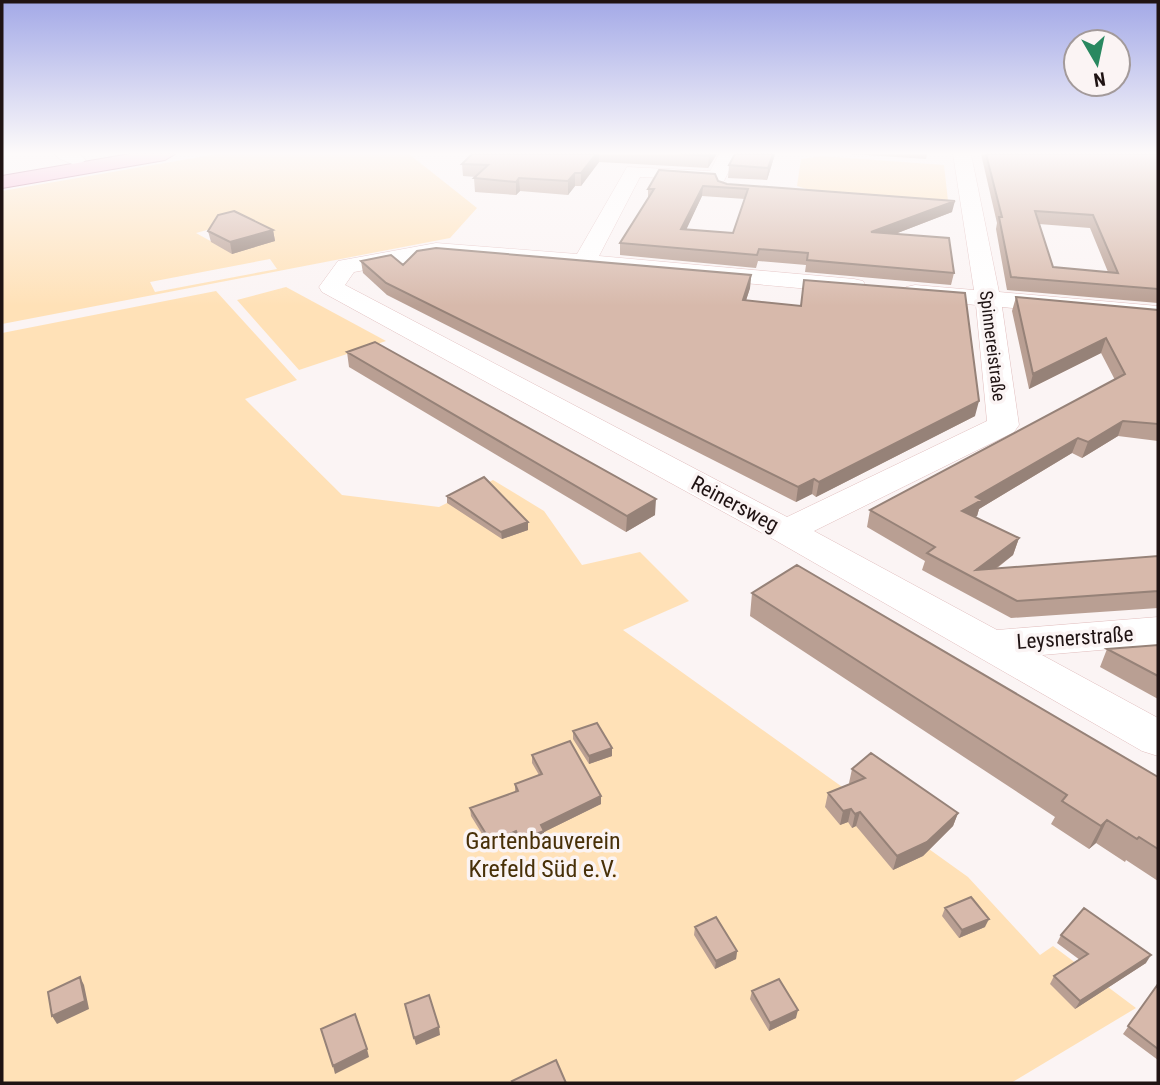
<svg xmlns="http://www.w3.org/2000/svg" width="1160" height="1085" viewBox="0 0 1160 1085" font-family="'Roboto Condensed',sans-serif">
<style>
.green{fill:#ffe1b7;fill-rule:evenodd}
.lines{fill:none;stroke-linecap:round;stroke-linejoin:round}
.street-casing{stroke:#e1bebe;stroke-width:1}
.primary-casing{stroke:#a8567d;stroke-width:2}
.street{fill:#fff;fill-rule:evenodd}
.primary{fill:#f7afd3;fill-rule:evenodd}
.wall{fill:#b99f93;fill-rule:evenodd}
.shaded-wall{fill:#968278}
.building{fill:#d7b9ab;stroke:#968278;stroke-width:2;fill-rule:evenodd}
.labels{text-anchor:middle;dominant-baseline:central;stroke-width:7;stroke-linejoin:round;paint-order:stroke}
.far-street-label{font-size:18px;fill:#1f1313;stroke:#fbf4f4}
.street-label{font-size:21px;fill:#1f1313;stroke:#fbf4f4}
.near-park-label{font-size:24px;fill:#483008;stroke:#fbf4f4}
</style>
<rect width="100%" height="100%" fill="#fbf4f4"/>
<path class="green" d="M217,154H409L477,208L450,238L2,324V191ZM236,222L232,253L196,233ZM270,259L277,269L155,292L150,282Z
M821,156L944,165L948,201L813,191L797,186L801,159Z
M286,287L386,341L299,370L237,300Z
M216,291L297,380L245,399L342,495L439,507L493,480L544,511L582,565L640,552L689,601L623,630L968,877L1040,955L1053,946L1136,1008L1011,1083H2V333Z"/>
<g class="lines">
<g class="street-casing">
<path id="street" d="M55,154H79L86,160L77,166L58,158Z
M719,154H737L724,181L640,177L599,256L854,279L863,281L866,286L863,291L854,293L468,258L436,257L354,272L345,285L787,517L987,421L976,305L915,299L906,297L903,292L906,287L915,285L974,290L953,154H971L999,292L1158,306V322L1002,307L1019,425L1014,432L814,531L997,630L1158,617V645L1042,655L1158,718V756L1142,751L773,539L322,292L319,287L338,261L436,243L577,254L627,167L710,171Z"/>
</g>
<g class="primary-casing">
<path id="primary" d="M130,154H175L165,160L2,188V176Z"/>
</g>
<use href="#street" class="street"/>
<use href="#primary" class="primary"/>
</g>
<path class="wall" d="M472,154H717L708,168L599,162L581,186H575L568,195L520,191L516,195L475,192L474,178L476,177L463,176L462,164Z
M775,154L767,180L728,178L729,165Z
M850,154H927L926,159Z
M981,154H1158V303L1007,290L996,229L997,223ZM1039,224L1090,228L1108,272L1053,267Z
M718,181L727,184L952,212L895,234L954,273L951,285L805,272L806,265L758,261L756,268L620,255V243L648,199V189ZM702,196L745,199L733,233L686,229Z
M273,230L275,241L232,254L211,242L208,231Z
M361,261L403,265L751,275L750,288L746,300L975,416L816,497L812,494L796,502L387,295L363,273Z
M1016,297L1158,310V441L1118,436L1082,458L1072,453L979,509L977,516L975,517L1019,538L1013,555L996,569L1158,556V608L1011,618L922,570L925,561L867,527L870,510L1115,380L1101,353L1029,389L1012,311Z
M347,352L655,515L626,532L349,367Z
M447,496L528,530L502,539L447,503Z
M752,593L1158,777V881L1126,860L1125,862L1096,843L1089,849L1051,824L1055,817L750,616Z
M1158,645V699L1100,667L1107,649Z
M573,731L612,756L589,764L573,739Z
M532,755L601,796V804L544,832V839L521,848L516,839L492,850L471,816L470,808L515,792V784L539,775L532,763Z
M852,769L958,813L953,826L923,856L893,870L856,826L852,828L848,822L840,825L825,807L828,793L851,784L849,783Z
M945,908L985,927L959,938L942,916Z
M695,927L737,951L736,959L715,969L694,935Z
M1061,935L1146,963L1075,1009L1050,984L1054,976L1080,960L1057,943Z
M1158,984V1060L1123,1034Z
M752,991L796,1018L769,1031L750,999Z"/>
<path class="shaded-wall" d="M596,154H599V162L581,186V173Z
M710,154H717L708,168L709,156Z
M773,154H775L767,180L768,168Z
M575,173V186L568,195V181Z
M519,178L520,191L516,195V182Z
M703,186L702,196L681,241V229Z
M955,201L952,212L869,244L871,232Z
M273,230L275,241L232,254L230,242Z
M751,275L750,288L742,313L743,300Z
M1106,338L1101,353L1029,389L1033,374Z
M979,401L975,416L816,497L819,482Z
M1123,421L1118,436L1082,458L1088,442Z
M1078,438L1072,453L979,509L977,516L957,528L962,511L976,497Z
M814,479L812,494L796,502L798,487Z
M656,499L655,515L626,532L627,516Z
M528,522V530L502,539L501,532Z
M1019,538L1013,555L979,581L976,570Z
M612,748V756L589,764V756Z
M601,796V804L544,832V839L521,848L520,840L541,825Z
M851,809L848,822L840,825L843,811Z
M860,812L856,826L852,828L855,814Z
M958,813L953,826L923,856L893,870L897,856Z
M1107,820L1096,843L1089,849L1101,826Z
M516,831V839L492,850L491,842Z
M989,919L985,927L959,938L962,930Z
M737,951L736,959L715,969L716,961Z
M1151,955L1146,963L1075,1009L1080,1001Z
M80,977L84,985L89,1009L57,1024L52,1016Z
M798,1010L796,1018L769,1031L770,1023Z
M439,1027L440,1035L416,1045L414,1038Z
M367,1049L369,1057L335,1074L333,1066Z"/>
<path class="building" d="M472,154H596L581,173H575L568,181L519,178L516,182L474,178L488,165L462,164Z
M680,154H710L709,156Z
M735,154H773L768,168L729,165Z
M986,154H1158V289L1011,277L999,217H1002ZM1035,211L1093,215L1118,273L1053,267Z
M659,170L715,174L718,181L727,184L955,201L871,232L949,238L954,273L807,260L808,253L759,249L757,255L620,243L654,189H648ZM703,186L748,189L733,233L681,229Z
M234,211L273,230L230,242L208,231L218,215Z
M436,248L751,275L743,300L801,306L804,280L965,293L979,401L819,482L814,479L798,487L386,283L361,261L391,255L403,265L417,251Z
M1016,297L1158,310V424L1123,421L1088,442L1078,438L976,497L982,500L962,511L1019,538L976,570L1158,556V591L1017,601L927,553L935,547L870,510L1125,374L1106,338L1033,374Z
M375,342L656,499L627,516L347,352Z
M484,477L528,522L501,532L447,496Z
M797,565L1158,777V849L1139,837L1137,839L1107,820L1101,826L1062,801L1067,795L752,593Z
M1158,645V676L1107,649Z
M597,723L612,748L589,756L573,731Z
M570,741L601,796L541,825L544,831L520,840L516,831L491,842L470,808L518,791L515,784L542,774L532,755Z
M871,753L958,813L927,842L897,856L860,812L855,814L851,809L843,811L828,793L865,778L852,769Z
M971,897L989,919L962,930L945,908Z
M1084,908L1151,955L1080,1001L1054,976L1088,954L1061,935Z
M716,917L737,951L716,961L695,927Z
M80,977L85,1001L52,1016L48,992Z
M779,979L798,1010L770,1023L752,991Z
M1158,984V1049L1128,1026Z
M429,995L439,1027L414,1038L405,1004Z
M355,1014L367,1049L333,1066L321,1029Z
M556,1060L566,1083H514L512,1081Z"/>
<linearGradient id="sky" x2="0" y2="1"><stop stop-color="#a3a9e7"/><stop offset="0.5" stop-color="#fdfafa"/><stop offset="1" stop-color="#fdfafa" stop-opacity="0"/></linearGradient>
<rect width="1160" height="306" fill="url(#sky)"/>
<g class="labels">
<g class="far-street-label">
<text transform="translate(993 346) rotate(83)">Spinnereistraße</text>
</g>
<g class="street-label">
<text transform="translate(735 504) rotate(28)">Reinersweg</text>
<text transform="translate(1075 638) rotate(-4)">Leysnerstraße</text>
</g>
<g class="near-park-label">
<text x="543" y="841">Gartenbauverein<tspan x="543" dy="28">Krefeld Süd e.V.</tspan></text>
</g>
</g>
<rect width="1160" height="1085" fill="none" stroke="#1f1313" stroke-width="7"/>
<g transform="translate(1097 63) rotate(171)"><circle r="33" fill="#fbf4f4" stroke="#a39a9a" stroke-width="2"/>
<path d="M0-5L12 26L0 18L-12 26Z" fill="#298860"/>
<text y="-10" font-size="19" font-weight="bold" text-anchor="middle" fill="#1f1313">N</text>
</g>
</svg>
